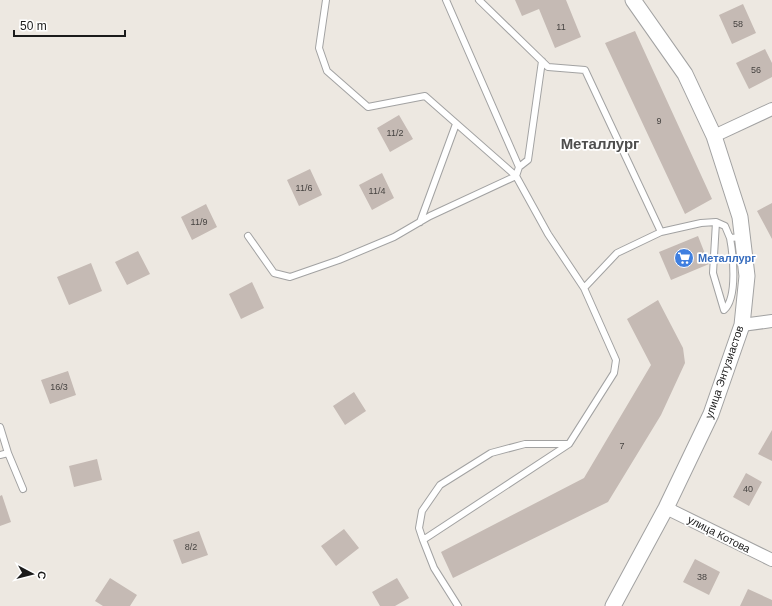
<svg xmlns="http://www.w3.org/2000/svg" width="772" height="606" viewBox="0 0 772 606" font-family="Arial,sans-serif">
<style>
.building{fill:#c5bab4}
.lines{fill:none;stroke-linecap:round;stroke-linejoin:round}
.service-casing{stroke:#a2a2a2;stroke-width:8}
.minor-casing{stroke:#a2a2a2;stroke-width:14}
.tertiary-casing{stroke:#a2a2a2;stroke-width:17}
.service{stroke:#fff;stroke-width:6}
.minor{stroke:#fff;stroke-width:12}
.tertiary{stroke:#fff;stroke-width:15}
.labels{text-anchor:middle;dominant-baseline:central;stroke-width:3.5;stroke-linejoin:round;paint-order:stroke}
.number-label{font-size:9px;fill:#464341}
.shop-label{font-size:11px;font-weight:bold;fill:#366cbe;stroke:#fff;text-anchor:start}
.street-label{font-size:11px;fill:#1b1b1b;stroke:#fff}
.district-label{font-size:15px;font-weight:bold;fill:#4e4e4e;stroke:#fff}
</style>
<rect width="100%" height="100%" fill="#ede8e1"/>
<path class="building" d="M515,0H566L581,37L555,48L539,9L522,16Z
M743,4L756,33L732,44L719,15Z
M635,31L712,199L685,214L605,43Z
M765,49L772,63V77L749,89L736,63Z
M399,115L413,139L390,152L377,128Z
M310,169L322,195L299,206L287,180Z
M382,173L394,198L372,210L359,185Z
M772,203V239L757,211Z
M206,204L217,227L192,240L181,217Z
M698,236L709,264L671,280L659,252Z
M138,251L150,274L127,285L115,262Z
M91,263L102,291L69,305L57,277Z
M252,282L264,308L241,319L229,294Z
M658,300L683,348L685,363L661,415L608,502L453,578L441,552L584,478L651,365L627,319Z
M68,371L76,395L50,404L41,380Z
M354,392L366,411L345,425L333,406Z
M772,430V461L758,454Z
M97,459L102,480L74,487L69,466Z
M746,473L762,482L749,506L733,497Z
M2,495L11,522L0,526V496Z
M344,529L359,548L336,566L321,546Z
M199,531L208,555L182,564L173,540Z
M695,559L720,572L709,595L683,582Z
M110,578L137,595L130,606H103L95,601Z
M397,578L409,598L395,606H380L372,592Z
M748,589L772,600V606H740Z"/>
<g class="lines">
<g class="service-casing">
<path id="service" d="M326,0L319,48L327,71L368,107L425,96L516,176L519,167L446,0
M479,0L548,67L585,70L661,232
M519,167L528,160L542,61
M420,222L456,124
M716,222L713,273L724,310C738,298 733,254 730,238
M248,236L274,273L290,277L339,260L394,237L430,216L516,176L548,234L584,288
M0,427L8,453
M0,455L8,453L23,489
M423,540L419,528L422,511L440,485L491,453L525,444H568
M458,606L434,568L423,540L569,444L614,373L616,360L584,288L617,253L661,232L701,223L716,222L725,226L730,238L742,237"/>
</g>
<g class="minor-casing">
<path id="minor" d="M714,136L772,109
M742,325L772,321
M666,508L772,560"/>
</g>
<g class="tertiary-casing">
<path id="tertiary" d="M613,606L666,508L711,414L742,325L747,276L740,217L714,136L685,74L633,0"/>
</g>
<use href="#service" class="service"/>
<use href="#minor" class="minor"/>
<use href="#tertiary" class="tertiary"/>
</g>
<defs>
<g id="supermarket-disc" transform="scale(1)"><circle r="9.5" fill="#3f7fe0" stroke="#fff"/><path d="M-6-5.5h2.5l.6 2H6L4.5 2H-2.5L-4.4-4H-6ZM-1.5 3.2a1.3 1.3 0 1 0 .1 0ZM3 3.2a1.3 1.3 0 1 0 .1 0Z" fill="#fff"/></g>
</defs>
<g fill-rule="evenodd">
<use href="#supermarket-disc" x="684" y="258"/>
</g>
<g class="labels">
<g class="number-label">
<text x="738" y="24">58</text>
<text x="561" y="27">11</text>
<text x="756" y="70">56</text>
<text x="659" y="121">9</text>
<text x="395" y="133">11/2</text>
<text x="304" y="188">11/6</text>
<text x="377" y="191">11/4</text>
<text x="199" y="222">11/9</text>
<text x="59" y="387">16/3</text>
<text x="622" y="446">7</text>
<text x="748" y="489">40</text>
<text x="191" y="547">8/2</text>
<text x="702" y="577">38</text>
</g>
<g class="shop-label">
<text x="698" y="258">Металлург</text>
</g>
<g class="street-label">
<text transform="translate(724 372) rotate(-71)">улица Энтузиастов</text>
<text transform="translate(719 534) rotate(27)">улица Котова</text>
</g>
<g class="district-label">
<text x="600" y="143">Металлург</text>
</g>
</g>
<g transform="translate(32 574) rotate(97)" stroke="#ffffff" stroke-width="3" paint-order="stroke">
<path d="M0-3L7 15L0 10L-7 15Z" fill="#1b1b1b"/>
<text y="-6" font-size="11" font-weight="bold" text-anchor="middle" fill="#1b1b1b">С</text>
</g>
<path d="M14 30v6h111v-6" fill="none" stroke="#1b1b1b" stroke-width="2"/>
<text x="20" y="30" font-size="12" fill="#1b1b1b" stroke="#ffffff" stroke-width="3" paint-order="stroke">50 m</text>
</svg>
